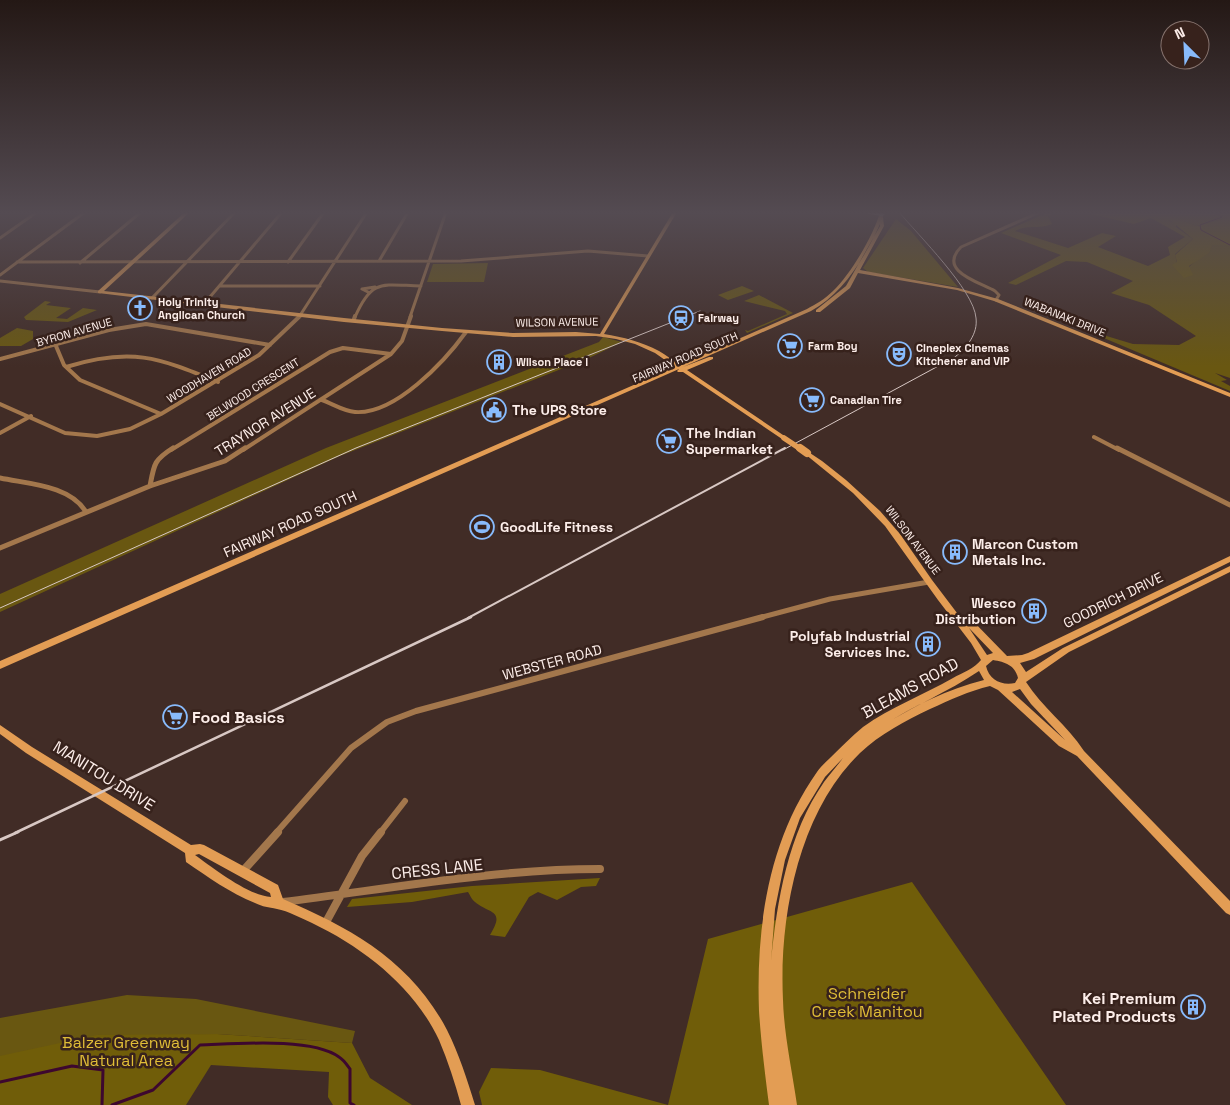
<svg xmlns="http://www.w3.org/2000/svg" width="1230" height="1105" viewBox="0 0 1230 1105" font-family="'Space Grotesk',sans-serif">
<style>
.green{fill:#695711}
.forest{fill:#705d09}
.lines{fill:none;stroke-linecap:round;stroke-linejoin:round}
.stream-far1{stroke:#3d072f;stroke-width:1}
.stream{stroke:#3d072f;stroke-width:3}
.street-far4{stroke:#a3774c;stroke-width:3}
.street-far3{stroke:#a3774c;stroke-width:4}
.street-far2{stroke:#a3774c;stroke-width:5}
.street-far1{stroke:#a3774c;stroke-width:6}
.street{stroke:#a3774c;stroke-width:8}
.secondary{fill:#e39d54;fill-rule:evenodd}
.highway{fill:#f0f0f0;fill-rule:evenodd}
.tram{stroke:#d8c8c4;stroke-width:1}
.rail-far3{stroke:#d8c8c4;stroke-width:1}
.rail-far2{stroke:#d8c8c4;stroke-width:2}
.rail-far1{stroke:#d8c8c4;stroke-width:2.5}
.rail{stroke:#d8c8c4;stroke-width:3}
.secondary-bridge-far1{stroke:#e39d54;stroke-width:5.5}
.secondary-bridge{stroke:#e39d54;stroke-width:8}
.labels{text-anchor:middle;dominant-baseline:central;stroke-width:5;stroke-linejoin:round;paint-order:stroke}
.far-poi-label{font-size:11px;font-weight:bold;fill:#fcede9;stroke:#37221c;text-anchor:start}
.far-street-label{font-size:11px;fill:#fcede9;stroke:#37221c}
.poi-label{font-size:14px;font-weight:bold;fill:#fcede9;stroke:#37221c;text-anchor:start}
.street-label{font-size:14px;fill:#fcede9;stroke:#37221c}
.near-street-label{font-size:16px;fill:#fcede9;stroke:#37221c}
.near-poi-label{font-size:16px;font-weight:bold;fill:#fcede9;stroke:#37221c;text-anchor:start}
.near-park-label{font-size:16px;fill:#e0bd37;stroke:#37221c}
</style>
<rect width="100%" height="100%" fill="#412c26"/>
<path class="green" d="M1049,212H1057L1048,216L1052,224C1038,230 1026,224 1015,231L1068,248L1102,233L1116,236L1098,247L1148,266L1170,255L1168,247L1185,237L1151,218L1134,224L1082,212H1138L1160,216L1176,224V227L1193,239L1175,254L1177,263L1189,267L1212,245H1230V378L1215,373L1227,380L1221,381L1230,386V391L1080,328L1133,344L1179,345L1196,336L1149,305L1111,293L1133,281L1087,262L1066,261L1016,285L1008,283L1061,255L1001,233Z
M1157,212H1215L1227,218L1197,226Z
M896,219L911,231L958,287L868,272L863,268Z
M488,263L484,282H427L433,264Z
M742,286L754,291L728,300L718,295Z
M759,295L793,313L747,333L745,330L748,331L787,314L785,311L744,301Z
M45,301L51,302L46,305L71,308L56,318L67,319L83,308L97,310L68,322L26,320L24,317Z
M17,328L33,331V339L21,346H0V338Z
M603,337L622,342L589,358L340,456L0,612V594L326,448L599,342Z
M127,995L196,999L355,1031L352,1043L217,1034L187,1035L0,1105V1018Z"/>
<path class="forest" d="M1138,212L1161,213L1197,226L1227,218L1215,212H1230V245H1212L1209,253L1189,266L1193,275L1184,278L1172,265L1177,262L1175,255L1193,239L1171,221Z
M600,878L596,886L581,887L557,900L538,892L529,897L505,937L490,935C506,909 489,914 475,902C472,900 470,895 468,892L412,902L347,907L352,899L472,886Z
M912,882L1066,1105H482L479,1092L491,1068L540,1070L668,1105L708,939Z
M217,1034L352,1043L370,1078L412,1105H333L328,1097L329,1072L211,1065L186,1105H0V1056L97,1035Z"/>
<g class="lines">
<path class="stream-far1" d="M1213,212L1222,217L1200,225L1201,230L1230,245"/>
<path class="stream" d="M0,1082L72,1066L103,1070L102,1105
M112,1105L153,1090L200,1045C235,1044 311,1037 339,1057C344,1060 347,1065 350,1069V1103L354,1105"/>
<path class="street-far4" d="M0,238L37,212
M379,261L408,212
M17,262L461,261L588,251L648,256
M288,262L324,212
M80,263L141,212
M0,275L85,212
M0,281L100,292
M220,286H320
M368,292L362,289L375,287
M152,298L235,212
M996,300L999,295L995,291C979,282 937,271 961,247L1040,212
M204,304L282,212
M299,317L367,212
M355,317C372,278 382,285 421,286
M410,317L446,212"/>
<path class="street-far3" d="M354,319L355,316
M56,346L64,365L80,380L161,414
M0,359L109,330L146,324L270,345
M66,367C130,347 158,357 218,382
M322,400C333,404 343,411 355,412C395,415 445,361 466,332
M0,404L65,433L97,436L130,429L161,414L259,355L300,316
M0,433L31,416
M1094,437L1119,450
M171,450L330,352L343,348L391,354
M243,450L391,354L402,341L411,316"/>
<path class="street-far2" d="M1117,448L1230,505
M0,478C28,484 70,485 86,512
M150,486C154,464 154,460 173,448
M0,548L150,486L225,461L245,448
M759,618L830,599L929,582"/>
<path class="street-far1" d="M276,833L351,748L387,722L416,711L763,617
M380,833L405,801"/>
<path class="street" d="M242,872L278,832
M283,902C388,889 494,869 600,869
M325,924L362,856L381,832"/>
<path class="secondary" d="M185,212H190L104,291L344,318L442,328L513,333L576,332L600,334L673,212H677L604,334C623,337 642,342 659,351C666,355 673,360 679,365L807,309C816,304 825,299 833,291C850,275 874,235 880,212H884L883,217L884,226L860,270L958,288L998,299L1230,393V397L994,301L957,290L858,273L850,288L820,312H816V310L846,286L880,226V224C865,257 843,294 811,311L683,367L709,357H713V359L687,370L786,437V439H782L683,372H678L677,371L679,369L0,669V661L675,367L655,353L635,344L616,339L596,336L513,337L442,331L344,322L98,293V291Z
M807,451L822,461L846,480L880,511L900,534L932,580L957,613L970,618L1007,656L1022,655L1028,653L1230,556V562L1034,659L1020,663L1026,672L1063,648L1230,566V572L1069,652L1026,682C1042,707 1067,725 1084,751L1230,901V915L1226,913L1077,756L1059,746L998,690L990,686C969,691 950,700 930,709C905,721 880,734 860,753C798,813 779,918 783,1000C784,1035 792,1070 797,1105H783L775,1051L783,1105H769C765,1074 761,1042 759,1011C756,928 768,841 817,772C820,767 825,763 830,758C841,747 851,737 863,727C891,707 923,695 953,678C962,673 975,668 981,660L971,643L938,600L885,526L853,493L805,454L804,453ZM969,628L993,653L987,655ZM993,660C1005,662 1015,665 1018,678L1015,683C1002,686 989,680 986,666ZM979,671L984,680C948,689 913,706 882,726C913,706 948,692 979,671ZM1020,689L1031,704L1065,740L1012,692ZM843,758C837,766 830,774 824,782C788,834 777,900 771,962L775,909L785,860L800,818L825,777Z
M0,725L32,747L191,845L200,844L204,845L278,885L283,899C351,928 411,961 447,1030C459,1054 467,1079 475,1105H461C455,1083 448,1061 439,1040C414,987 364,948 312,923C301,918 288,911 277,909C268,907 263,907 255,903C230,893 208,877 186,862L185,853L26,753L0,734ZM199,854L270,893L271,897C249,896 213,868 195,855Z"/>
<path class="highway" d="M858,212H879L885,214L882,216Z"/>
<path class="tram" d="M0,608L356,448L700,311"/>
<path class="rail-far3" d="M783,450L955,357C967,347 978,334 976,318C974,290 918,235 899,212"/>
<path class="rail-far2" d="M468,618L785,448"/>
<path class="rail-far1" d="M15,833L471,617"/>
<path class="rail" d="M0,840L18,832"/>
<path class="secondary-bridge-far1" d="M784,438L802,450"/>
<path class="secondary-bridge" d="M800,448L807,453"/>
</g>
<linearGradient id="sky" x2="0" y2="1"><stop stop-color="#241815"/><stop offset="0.58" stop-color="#544b52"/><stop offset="1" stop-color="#544b52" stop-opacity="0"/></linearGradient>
<rect width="1230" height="367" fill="url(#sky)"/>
<defs>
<g id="church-ring" transform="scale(1.25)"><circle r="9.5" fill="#37221c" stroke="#88bbfc" stroke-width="1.5"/><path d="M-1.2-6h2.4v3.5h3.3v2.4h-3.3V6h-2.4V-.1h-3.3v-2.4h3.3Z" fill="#88bbfc"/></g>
<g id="station-ring" transform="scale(1.25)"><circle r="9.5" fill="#37221c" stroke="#88bbfc" stroke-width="1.5"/><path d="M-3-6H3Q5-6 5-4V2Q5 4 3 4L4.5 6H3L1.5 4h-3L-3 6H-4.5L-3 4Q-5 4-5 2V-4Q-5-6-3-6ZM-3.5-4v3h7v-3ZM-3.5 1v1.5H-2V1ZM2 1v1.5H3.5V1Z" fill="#88bbfc"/></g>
<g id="supermarket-ring" transform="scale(1.25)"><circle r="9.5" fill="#37221c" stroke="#88bbfc" stroke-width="1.5"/><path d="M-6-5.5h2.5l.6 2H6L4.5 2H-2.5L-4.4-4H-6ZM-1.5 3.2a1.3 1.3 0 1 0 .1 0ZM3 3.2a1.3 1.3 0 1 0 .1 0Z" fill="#88bbfc"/></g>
<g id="theatre-ring" transform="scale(1.25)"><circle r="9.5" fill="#37221c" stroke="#88bbfc" stroke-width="1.5"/><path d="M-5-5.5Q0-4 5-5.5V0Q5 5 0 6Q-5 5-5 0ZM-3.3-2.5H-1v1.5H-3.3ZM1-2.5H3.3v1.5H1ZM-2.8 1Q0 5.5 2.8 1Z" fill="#88bbfc"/></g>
<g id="building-ring" transform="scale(1.25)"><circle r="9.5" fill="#37221c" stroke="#88bbfc" stroke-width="1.5"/><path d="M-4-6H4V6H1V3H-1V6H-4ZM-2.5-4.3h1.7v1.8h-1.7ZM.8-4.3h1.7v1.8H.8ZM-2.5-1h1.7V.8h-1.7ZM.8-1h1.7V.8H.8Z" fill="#88bbfc"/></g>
<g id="civic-ring" transform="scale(1.25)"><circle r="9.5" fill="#37221c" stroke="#88bbfc" stroke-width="1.5"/><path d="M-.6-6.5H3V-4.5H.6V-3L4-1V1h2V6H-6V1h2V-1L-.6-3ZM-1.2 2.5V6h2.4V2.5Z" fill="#88bbfc"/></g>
<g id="stadium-ring" transform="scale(1.25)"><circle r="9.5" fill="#37221c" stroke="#88bbfc" stroke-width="1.5"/><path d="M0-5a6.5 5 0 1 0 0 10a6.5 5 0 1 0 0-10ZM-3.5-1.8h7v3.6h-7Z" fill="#88bbfc"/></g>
</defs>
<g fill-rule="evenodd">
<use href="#church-ring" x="140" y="308"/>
<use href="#station-ring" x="681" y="318"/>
<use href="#supermarket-ring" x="790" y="346"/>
<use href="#theatre-ring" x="899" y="354"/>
<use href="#building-ring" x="499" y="362"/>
<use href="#supermarket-ring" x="812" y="400"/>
<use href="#civic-ring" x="494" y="410"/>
<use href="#supermarket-ring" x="669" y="441"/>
<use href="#stadium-ring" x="482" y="527"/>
<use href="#building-ring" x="955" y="552"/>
<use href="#building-ring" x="1034" y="611"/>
<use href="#building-ring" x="928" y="644"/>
<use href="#supermarket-ring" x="175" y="717"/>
<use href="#building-ring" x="1193" y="1007"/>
</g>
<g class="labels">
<g class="far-poi-label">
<text x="158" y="302">Holy Trinity<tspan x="158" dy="13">Anglican Church</tspan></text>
<text x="698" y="318">Fairway</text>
<text x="808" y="346">Farm Boy</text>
<text x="916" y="348">Cineplex Cinemas<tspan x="916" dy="13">Kitchener and VIP</tspan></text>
<text x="516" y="362">Wilson Place I</text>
<text x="830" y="400">Canadian Tire</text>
</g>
<g class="far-street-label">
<text transform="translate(1065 317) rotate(22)">WABANAKI DRIVE</text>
<text transform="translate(557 322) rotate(-1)">WILSON AVENUE</text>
<text transform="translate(74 332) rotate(-16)">BYRON AVENUE</text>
<text transform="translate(685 357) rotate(-23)">FAIRWAY ROAD SOUTH</text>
<text transform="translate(209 375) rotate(-31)">WOODHAVEN ROAD</text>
<text transform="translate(253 389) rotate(-32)">BELWOOD CRESCENT</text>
<text transform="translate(913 540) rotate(53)">WILSON AVENUE</text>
</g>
<g class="poi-label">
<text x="512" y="410">The UPS Store</text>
<text x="686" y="433">The Indian<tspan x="686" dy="16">Supermarket</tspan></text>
<text x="500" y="527">GoodLife Fitness</text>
<text x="972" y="544">Marcon Custom<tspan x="972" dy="16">Metals Inc.</tspan></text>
<text x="1016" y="603" text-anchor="end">Wesco<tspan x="1016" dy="16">Distribution</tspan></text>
<text x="910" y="636" text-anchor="end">Polyfab Industrial<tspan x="910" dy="16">Services Inc.</tspan></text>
</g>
<g class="street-label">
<text transform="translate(265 422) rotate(-32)">TRAYNOR AVENUE</text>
<text transform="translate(290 524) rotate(-24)">FAIRWAY ROAD SOUTH</text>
<text transform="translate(1113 600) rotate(-26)">GOODRICH DRIVE</text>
<text transform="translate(552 662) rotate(-15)">WEBSTER ROAD</text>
</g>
<g class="near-street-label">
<text transform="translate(910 688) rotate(-29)">BLEAMS ROAD</text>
<text transform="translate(104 776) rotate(32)">MANITOU DRIVE</text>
<text transform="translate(437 869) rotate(-6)">CRESS LANE</text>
</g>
<g class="near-poi-label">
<text x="192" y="717">Food Basics</text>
<text x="1176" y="998" text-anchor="end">Kei Premium<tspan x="1176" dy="18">Plated Products</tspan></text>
</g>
<g class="near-park-label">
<text x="867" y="993">Schneider<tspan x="867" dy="18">Creek Manitou</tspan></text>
<text x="126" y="1042">Balzer Greenway<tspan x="126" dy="18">Natural Area</tspan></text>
</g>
</g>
<g transform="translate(1185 45) rotate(336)"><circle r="24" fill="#37221c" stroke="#86736e"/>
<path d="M0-4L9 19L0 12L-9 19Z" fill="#88bbfc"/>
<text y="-8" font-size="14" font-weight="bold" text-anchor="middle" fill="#fcede9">N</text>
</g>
</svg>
